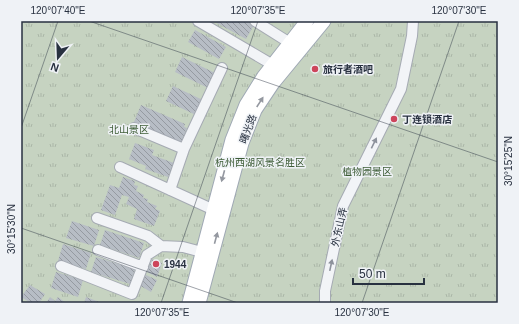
<svg xmlns="http://www.w3.org/2000/svg" width="519" height="324" viewBox="0 0 519 324" font-family="Arial,'Noto Sans SC',sans-serif">
<style>
.park{fill:url(#park-tufts)}
.building{fill:url(#building-back-hatch)}
.lines{fill:none;stroke-linecap:round;stroke-linejoin:round}
.minor-casing{stroke:#a5aab3;stroke-width:12}
.major-casing{stroke:#9fa8b4;stroke-width:15}
.minor{stroke:#f2f4f7;stroke-width:10}
.major{stroke:#fff;stroke-width:13}
.oneway{fill:#9498a0}
.oneway2{fill:#8d929c}
.ticks{fill:none;stroke:#283140;stroke-width:1;stroke-opacity:0.45}
.poi-dot{fill:#cd455b;stroke:#eff2f6;stroke-width:1.5}
.labels{text-anchor:middle;dominant-baseline:central;stroke-width:3;stroke-linejoin:round;paint-order:stroke}
.poi-label{font-size:10px;font-weight:bold;fill:#283140;stroke:#eff2f6;text-anchor:start}
.park-label{font-size:10px;fill:#3d5c36;stroke:#eff2f6}
.street-label{font-size:10px;fill:#283140;stroke:#eff2f6}
.neatline{fill:none;stroke:#283140;stroke-width:1.5}
.ticks-label{font-size:10px;text-anchor:middle;fill:#283140}
</style>
<defs>
<pattern id="park-tufts" width="24" height="20" patternUnits="userSpaceOnUse"><rect width="24" height="20" fill="#c6d3c1"/><path d="M3 7l-1-3M5 7V3M7 7l1-3M15 17l-1-3M17 17v-4M19 17l1-3" fill="none" stroke="#aab6a7"/></pattern>
<pattern id="building-back-hatch" width="6" height="6" patternUnits="userSpaceOnUse"><rect width="6" height="6" fill="#b7bdc5"/><path d="M-1 5l2 2M0 0l6 6M5-1l2 2" fill="none" stroke="#959aa1"/></pattern>
</defs>
<rect width="100%" height="100%" fill="#e0e3e9"/>
<path class="park" d="M21,21H498V303H21Z"/>
<path class="building" d="M213,21H246L254,25L246,39Z
M195,30L226,47L219,59L188,42Z
M182,57L215,73L208,88L175,72Z
M173,86L205,101L198,116L166,101Z
M141,105L185,124L184,127L187,128L181,143L134,122Z
M135,143L154,150L152,155L174,163L168,177L145,169L146,166L129,159Z
M123,177L135,181L134,185L138,186L136,191L144,195L143,198L148,199L147,202L157,206L155,209L160,211L154,226L134,219L137,209L126,204L129,197L122,195L115,215L101,210L110,185L119,188Z
M72,221L99,230L94,246L66,238Z
M105,230L144,243L139,258L100,245Z
M63,244L91,253L86,269L58,261Z
M96,257L135,269L130,284L91,272Z
M152,259L162,263L157,277L147,272Z
M56,272L83,280L78,297L51,288Z
M146,275L157,280L151,292L139,285Z
M30,285L45,294L39,303H31L21,297Z
M50,297L55,301L58,297L66,303H46Z
M86,297L102,303H84Z"/>
<g class="lines">
<g class="minor-casing">
<path id="minor" d="M198,21L273,65
M255,21L290,43
M134,128L184,149L170,190
M184,149L222,68
M120,167L214,210
M97,218L148,236L161,246L183,247L202,252
M98,250L143,267
M61,266L132,294L147,255L161,246
M325,303V291L343,206L401,89L412,36L413,21"/>
</g>
<g class="major-casing">
<path id="major" d="M189,303L232,140L246,105L264,76L307,21
M199,303L242,143L255,110L273,83L324,21"/>
</g>
<use href="#minor" class="minor"/>
<use href="#major" class="major"/>
</g>
<defs><path id="oneway-solid" d="M-6-.8H1V-3.2L6.5 0L1 3.2V.8H-6Z"/></defs>
<g class="oneway">
<use href="#oneway-solid" transform="translate(260 102) rotate(-57)"/>
<use href="#oneway-solid" transform="translate(223 176) rotate(105)"/>
<use href="#oneway-solid" transform="translate(216 238) rotate(-75)"/>
</g>
<g class="oneway2">
<use href="#oneway-solid" transform="translate(374 143) rotate(-64)"/>
<use href="#oneway-solid" transform="translate(331 265) rotate(-78)"/>
</g>
<path class="ticks" d="M89,21L498,162M21,128L58,21M21,228L238,303M161,303L258,21M362,303L459,21"/>
<g class="poi-dot">
<circle cx="315" cy="69" r="4"/>
<circle cx="394" cy="119" r="4"/>
<circle cx="156" cy="264" r="4"/>
</g>
<g class="labels">
<g class="poi-label">
<text x="323" y="69">旅行者酒吧</text>
<text x="402" y="119">丁连锁酒店</text>
<text x="164" y="264">1944</text>
</g>
<g class="park-label">
<text x="129" y="129">北山景区</text>
<text x="260" y="162">杭州西湖风景名胜区</text>
<text x="367" y="171">植物园景区</text>
</g>
<g class="street-label">
<text transform="translate(248 129) rotate(-69)">曙光路</text>
<text transform="translate(339 227) rotate(-77)">外东山弄</text>
</g>
</g>
<rect width="519" height="324" fill="none" stroke="#eff2f6" stroke-width="44"/>
<g transform="translate(58 58) rotate(199)" stroke="#eff2f6" stroke-width="3" paint-order="stroke">
<path d="M0-3L7 15L0 10L-7 15Z" fill="#283140"/>
<text y="-6" font-size="11" font-weight="bold" text-anchor="middle" fill="#283140">N</text>
</g>
<path d="M353 278v6h71v-6" fill="none" stroke="#283140" stroke-width="2"/>
<text x="359" y="278" font-size="12" fill="#283140" stroke="#eff2f6" stroke-width="3" paint-order="stroke">50 m</text>
<rect x="22" y="22" width="475" height="280" class="neatline"/>
<g class="ticks-label">
<text x="58" y="14">120°07'40"E</text>
<text x="258" y="14">120°07'35"E</text>
<text x="459" y="14">120°07'30"E</text>
<text transform="translate(508 161) rotate(-90)" y="4">30°15'25"N</text>
<text transform="translate(11 229) rotate(-90)" y="4">30°15'30"N</text>
<text x="162" y="316">120°07'35"E</text>
<text x="362" y="316">120°07'30"E</text>
</g>
</svg>
